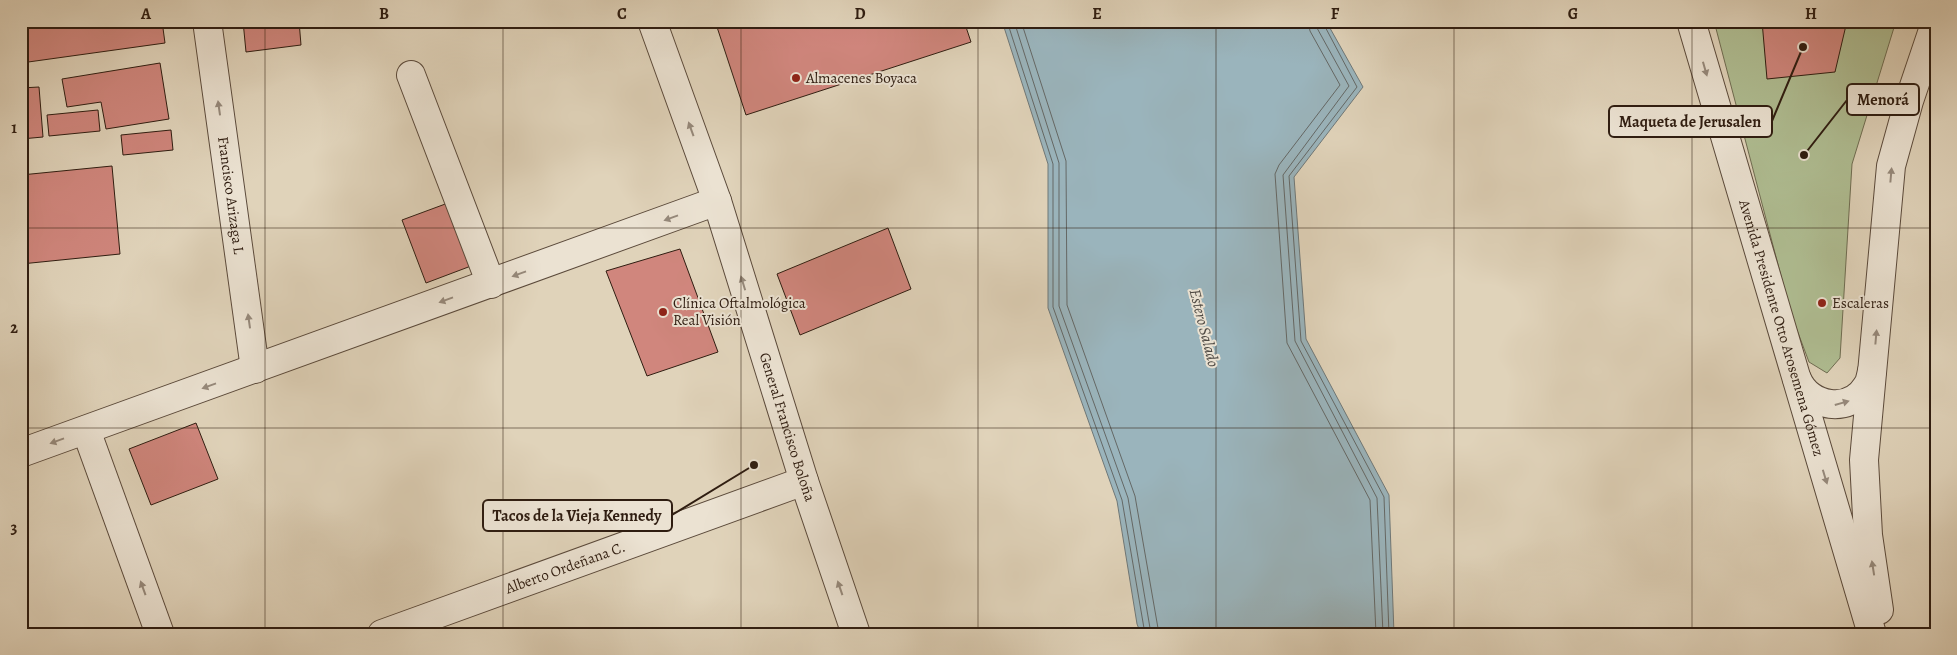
<svg xmlns="http://www.w3.org/2000/svg" width="1957" height="655" viewBox="0 0 1957 655" font-family="Alegreya,serif">
<style>
.green{fill:#afbd92;stroke:#6f6d52}
.water{fill:#9ab4bc;stroke:#6f7878}
.lines{fill:none;stroke-linecap:round;stroke-linejoin:round}
.shore{stroke:#646866;stroke-width:1}
.building{fill:#d0867d;stroke:#2f1d11}
.minor-casing{stroke:#5b4a3b;stroke-width:30}
.minor{stroke:#ebe2d2;stroke-width:28}
.oneway{fill:#96897b}
.grid{fill:none;stroke:#2f1d11;stroke-width:1;stroke-opacity:0.55}
.poi-dot{fill:#8f2418;stroke:#ebe2d2;stroke-width:2}
.labels{text-anchor:middle;dominant-baseline:central;stroke-width:4;stroke-linejoin:round;paint-order:stroke}
.poi-label{font-size:15px;fill:#2f1d11;stroke:#ebe2d2;text-anchor:start}
.street-label{font-size:15px;fill:#2f1d11;stroke:#ebe2d2}
.water-label{font-size:16px;font-style:italic;fill:#4f4a44;stroke:#ebe2d2}
.leader{fill:none;stroke:#2f1d11;stroke-width:2}
.callout-dot{fill:#2f1d11;stroke:#ebe2d2;stroke-width:2}
.callout{fill:#ebe2d2;stroke:#2f1d11;stroke-width:2}
.callout-label{font-size:16px;text-anchor:middle;font-weight:bold;fill:#2f1d11}
.neatline{fill:none;stroke:#2f1d11;stroke-width:2}
.grid-label{font-size:16px;text-anchor:middle;font-weight:bold;fill:#2f1d11}
</style>
<rect width="100%" height="100%" fill="#e0d3ba"/>
<filter id="stains"><feTurbulence type="fractalNoise" baseFrequency=".004" numOctaves="4"/><feColorMatrix values="0 0 0 0 .2 0 0 0 0 .09 0 0 0 0 .02 0 0 0 .5 -.17"/></filter>
<radialGradient id="worn" r=".72"><stop offset=".6" stop-color="#630" stop-opacity="0"/><stop offset="1" stop-color="#630" stop-opacity=".3"/></radialGradient>
<path class="green" d="M1714,21H1896L1852,164L1840,358L1827,373L1809,362L1791,314Z"/>
<path class="water" d="M1002,21H1326L1363,87L1294,177L1306,339L1389,495L1394,634H1141L1137,624L1117,501L1048,308V164Z"/>
<g class="lines">
<path class="shore" d="M1007,21L1053,164V307L1122,500L1145,634
M1014,21L1059,163V306L1128,498L1151,634
M1021,21L1066,161L1067,305L1135,496L1159,634
M1308,21L1310,31L1340,85L1279,165L1275,174L1287,343L1370,500L1376,634
M1316,21L1317,28L1349,86L1283,175L1295,341L1377,498L1383,634
M1322,21L1357,87L1289,176L1301,341L1384,497L1389,634"/>
</g>
<path class="building" d="M21,21H162L165,43L21,63Z
M243,21H299L301,45L246,52Z
M715,21H964L971,42L746,115Z
M1762,21H1847L1835,72L1767,79Z
M160,63L169,119L106,129L101,102L67,107L62,79Z
M39,87L43,137L21,139V88Z
M98,110L100,131L49,136L47,115Z
M171,130L173,150L123,155L121,135Z
M112,166L120,254L21,264V175Z
M448,203L471,266L426,283L402,220Z
M888,228L911,289L800,335L777,274Z
M680,249L718,352L647,376L606,271Z
M196,423L218,479L151,505L129,449Z"/>
<g class="lines">
<g class="minor-casing">
<g id="minor">
<path id="s1" d="M207,21L255,369"/>
<path id="s2" d="M652,21L717,201L804,481L856,634"/>
<path id="s3" d="M1691,21L1872,634"/>
<path d="M411,75L491,284"/>
<path d="M1797,379C1809,408 1850,414 1867,386C1870,382 1871,375 1872,371"/>
<path d="M86,430L160,634"/>
<path d="M21,453L717,201"/>
<path d="M1879,610L1868,535L1864,460L1891,166L1909,101L1936,21"/>
<path id="s4" d="M382,634L804,481"/>
</g>
</g>
<use href="#minor" class="minor"/>
</g>
<defs><path id="oneway-solid" d="M-6-.8H1V-3.2L6.5 0L1 3.2V.8H-6Z" transform="scale(1.25)"/></defs>
<g class="oneway">
<use href="#oneway-solid" transform="translate(1705 69) rotate(74)"/>
<use href="#oneway-solid" transform="translate(219 108) rotate(-98)"/>
<use href="#oneway-solid" transform="translate(691 129) rotate(-110)"/>
<use href="#oneway-solid" transform="translate(1891 175) rotate(-85)"/>
<use href="#oneway-solid" transform="translate(671 218) rotate(160)"/>
<use href="#oneway-solid" transform="translate(519 274) rotate(160)"/>
<use href="#oneway-solid" transform="translate(743 283) rotate(-107)"/>
<use href="#oneway-solid" transform="translate(446 300) rotate(160)"/>
<use href="#oneway-solid" transform="translate(249 321) rotate(-98)"/>
<use href="#oneway-solid" transform="translate(1876 337) rotate(-85)"/>
<use href="#oneway-solid" transform="translate(209 386) rotate(160)"/>
<use href="#oneway-solid" transform="translate(1842 403) rotate(-16)"/>
<use href="#oneway-solid" transform="translate(57 441) rotate(160)"/>
<use href="#oneway-solid" transform="translate(1825 477) rotate(73)"/>
<use href="#oneway-solid" transform="translate(1873 568) rotate(-99)"/>
<use href="#oneway-solid" transform="translate(143 588) rotate(-110)"/>
<use href="#oneway-solid" transform="translate(840 588) rotate(-109)"/>
</g>
<path class="grid" d="M265,21V634M503,21V634M741,21V634M978,21V634M1216,21V634M1454,21V634M1692,21V634M21,228H1936M21,428H1936"/>
<g class="poi-dot">
<circle cx="796" cy="78" r="5"/>
<circle cx="1822" cy="303" r="5"/>
<circle cx="663" cy="312" r="5"/>
</g>
<g class="labels">
<g class="poi-label">
<text x="806" y="78">Almacenes Boyaca</text>
<text x="673" y="303">Clínica Oftalmológica<tspan x="673" dy="17">Real Visión</tspan></text>
<text x="1832" y="303">Escaleras</text>
</g>
<g class="street-label">
<text stroke="none"><textPath href="#s1" startOffset="176">Francisco Arizaga L</textPath></text>
<text stroke="none"><textPath href="#s3" startOffset="320">Avenida Presidente Otto Arosemena Gómez</textPath></text>
<text stroke="none"><textPath href="#s2" startOffset="428">General Francisco Boloña</textPath></text>
<text stroke="none"><textPath href="#s4" startOffset="195">Alberto Ordeñana C.</textPath></text>
</g>
<g class="water-label">
<text transform="translate(1204 328) rotate(76)">Estero Salado</text>
</g>
</g>
<path class="leader" d="M1804 155L1847 100M1803 47L1772 121M754 465L672 515"/>
<g class="callout-dot">
<circle cx="1804" cy="155" r="5"/>
<circle cx="1803" cy="47" r="5"/>
<circle cx="754" cy="465" r="5"/>
</g>
<g class="callout">
<rect x="1847" y="84" width="72" height="31" rx="5"/>
<rect x="1609" y="106" width="163" height="31" rx="5"/>
<rect x="483" y="500" width="189" height="31" rx="5"/>
</g>
<g class="callout-label">
<text x="1883" y="105">Menorá</text>
<text x="1690" y="127">Maqueta de Jerusalen</text>
<text x="577" y="521">Tacos de la Vieja Kennedy</text>
</g>
<rect width="1957" height="655" fill="none" stroke="#e0d3ba" stroke-width="55"/>
<rect x="28" y="28" width="1902" height="600" class="neatline"/>
<g class="grid-label">
<text x="146" y="19">A</text>
<text x="384" y="19">B</text>
<text x="622" y="19">C</text>
<text x="860" y="19">D</text>
<text x="1097" y="19">E</text>
<text x="1335" y="19">F</text>
<text x="1573" y="19">G</text>
<text x="1811" y="19">H</text>
<text x="14" y="133">1</text>
<text x="14" y="333">2</text>
<text x="14" y="533">3</text>
</g>
<rect width="100%" height="100%" filter="url(#stains)"/>
<rect width="100%" height="100%" fill="url(#worn)"/>
</svg>
